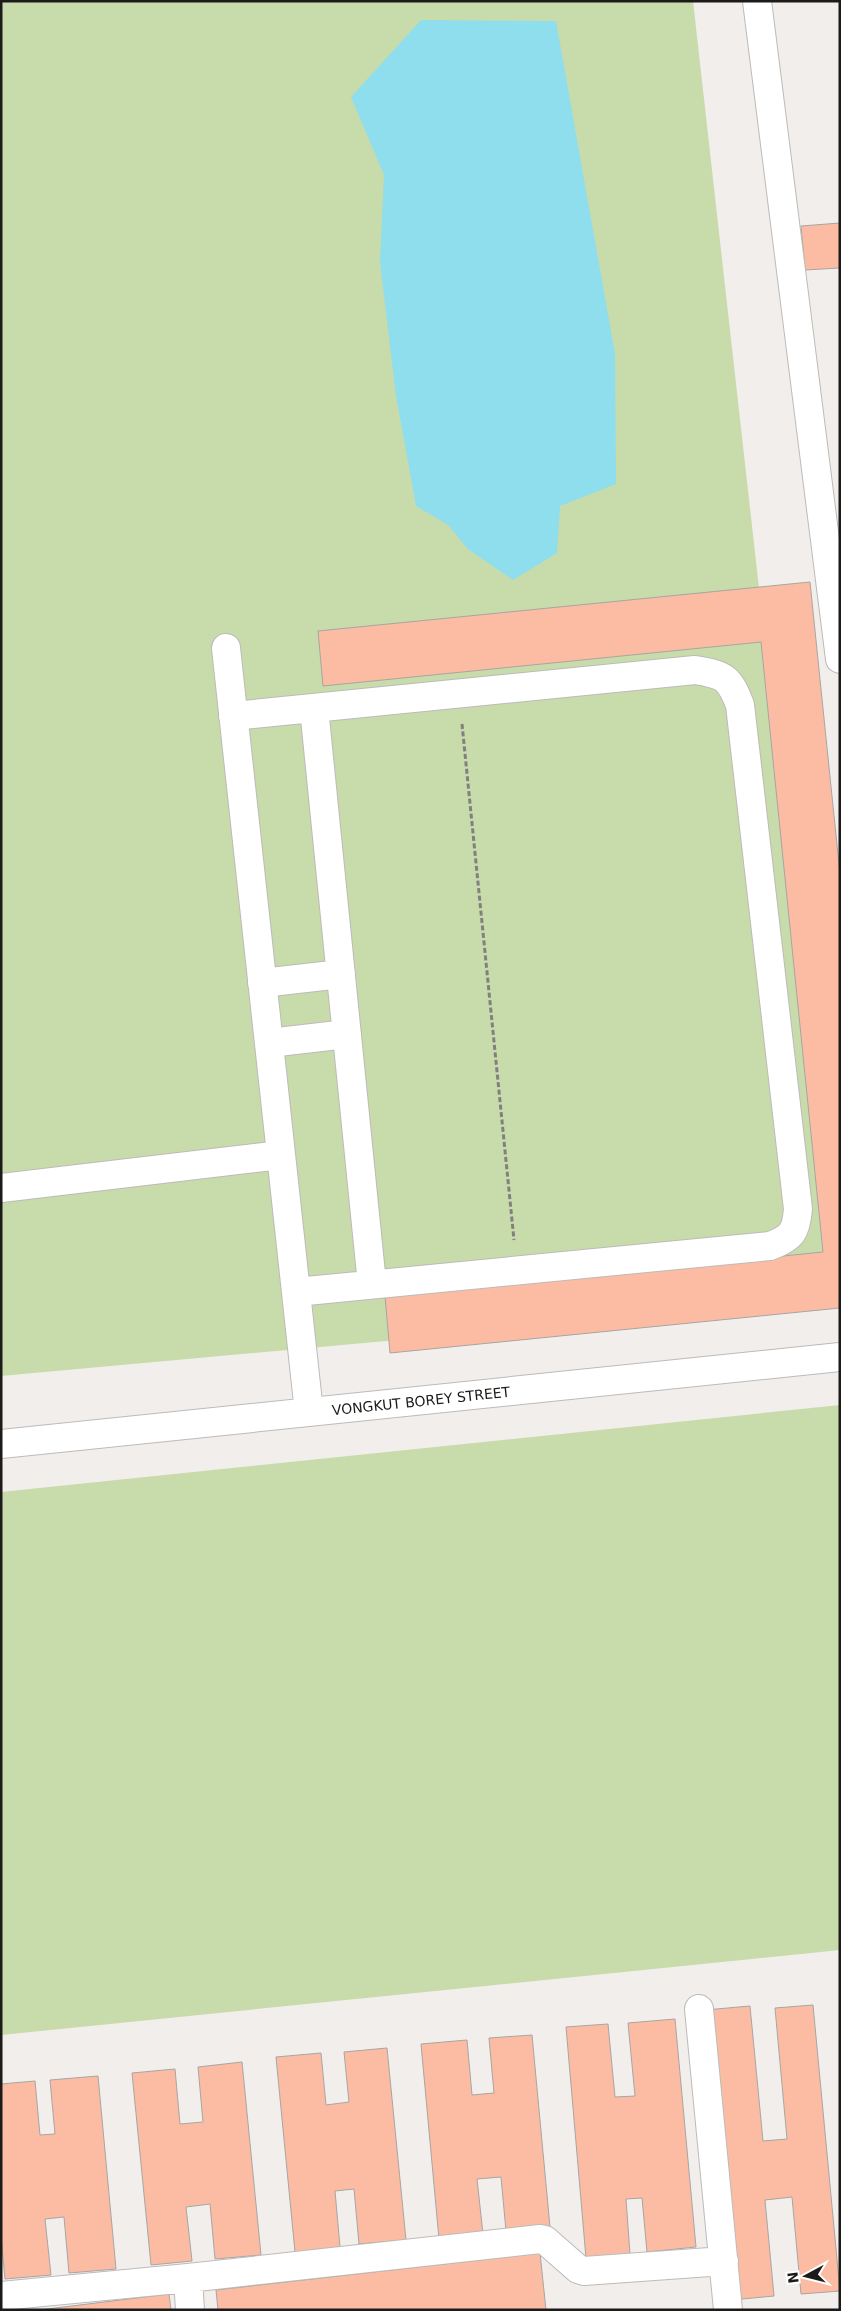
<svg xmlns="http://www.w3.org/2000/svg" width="841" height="2311" viewBox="0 0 841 2311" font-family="'DejaVu Sans',sans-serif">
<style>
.green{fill:#c8dbab}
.water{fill:#8edeee}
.building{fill:#fbbca3;stroke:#a8a5a3}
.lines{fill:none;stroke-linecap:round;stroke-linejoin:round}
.minor-casing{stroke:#bdbbb9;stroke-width:30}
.path{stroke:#82807e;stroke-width:3;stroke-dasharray:5 2.5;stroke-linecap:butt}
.minor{stroke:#fff;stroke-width:28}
.labels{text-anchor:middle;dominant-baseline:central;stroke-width:4.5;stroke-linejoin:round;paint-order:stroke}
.street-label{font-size:14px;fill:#1c1b1a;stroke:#fff}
</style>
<rect width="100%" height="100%" fill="#f1eeec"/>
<path class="green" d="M1,1H693L839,1300L1,1376Z
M840,1405V1950L1,2035V1492Z"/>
<path class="water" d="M421,20L556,21L615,354L616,484L560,506L557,553L513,580L468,549L448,525L416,506L396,396L380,262L384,175L351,97Z"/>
<path class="building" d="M840,223V268L805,270L801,226Z
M810,582L840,874V1308L390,1353L385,1296L823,1252L761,642L323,686L318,631Z
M813,2005L840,2291L801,2294L792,2197L765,2200L774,2296L732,2300L705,2010L750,2006L763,2141L787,2139L775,2008Z
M675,2019L696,2247L647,2252L642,2198L626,2199L630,2254L586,2258L566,2027L608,2024L615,2097L635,2096L628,2023Z
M532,2035L550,2227L506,2231L501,2177L477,2179L483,2234L439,2239L421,2044L467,2040L472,2095L494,2093L489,2038Z
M387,2048L406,2240L359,2244L354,2189L335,2191L340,2247L295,2252L276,2057L321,2053L326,2105L349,2102L344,2052Z
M242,2062L261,2255L215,2259L210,2204L186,2207L192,2261L151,2265L132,2073L175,2069L180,2124L203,2122L198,2067Z
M98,2076L116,2269L69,2273L64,2217L45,2219L51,2275L5,2279L1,2237V2084L35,2081L40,2135L55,2134L50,2080Z
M540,2253L546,2310H218L216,2290Z
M169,2294L171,2310H39Z"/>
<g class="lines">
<g class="minor-casing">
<path id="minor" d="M757,1L840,659
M226,648L309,1412
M314,708L372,1284
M233,716L695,670C725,675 729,677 740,705L798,1209C796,1232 792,1238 770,1246L296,1292
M262,983L341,974
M269,1043L347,1034
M1,1188L281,1155
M1,1444L840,1357
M699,2009L728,2310
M188,2278L190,2310
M1,2296L188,2278L540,2239L545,2240L578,2269L584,2271L724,2261"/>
</g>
<path class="path" d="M462,724L514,1240"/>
<use href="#minor" class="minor"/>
</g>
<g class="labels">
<g class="street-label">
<text transform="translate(421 1401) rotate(-6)">VONGKUT BOREY STREET</text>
</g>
</g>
<rect width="841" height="2311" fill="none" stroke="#1c1b1a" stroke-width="5"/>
<g transform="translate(806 2276) rotate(263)" stroke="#ffffff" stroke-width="4" paint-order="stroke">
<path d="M0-4L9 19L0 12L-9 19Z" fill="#1c1b1a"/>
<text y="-8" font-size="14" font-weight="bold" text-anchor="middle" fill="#1c1b1a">N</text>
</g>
</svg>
